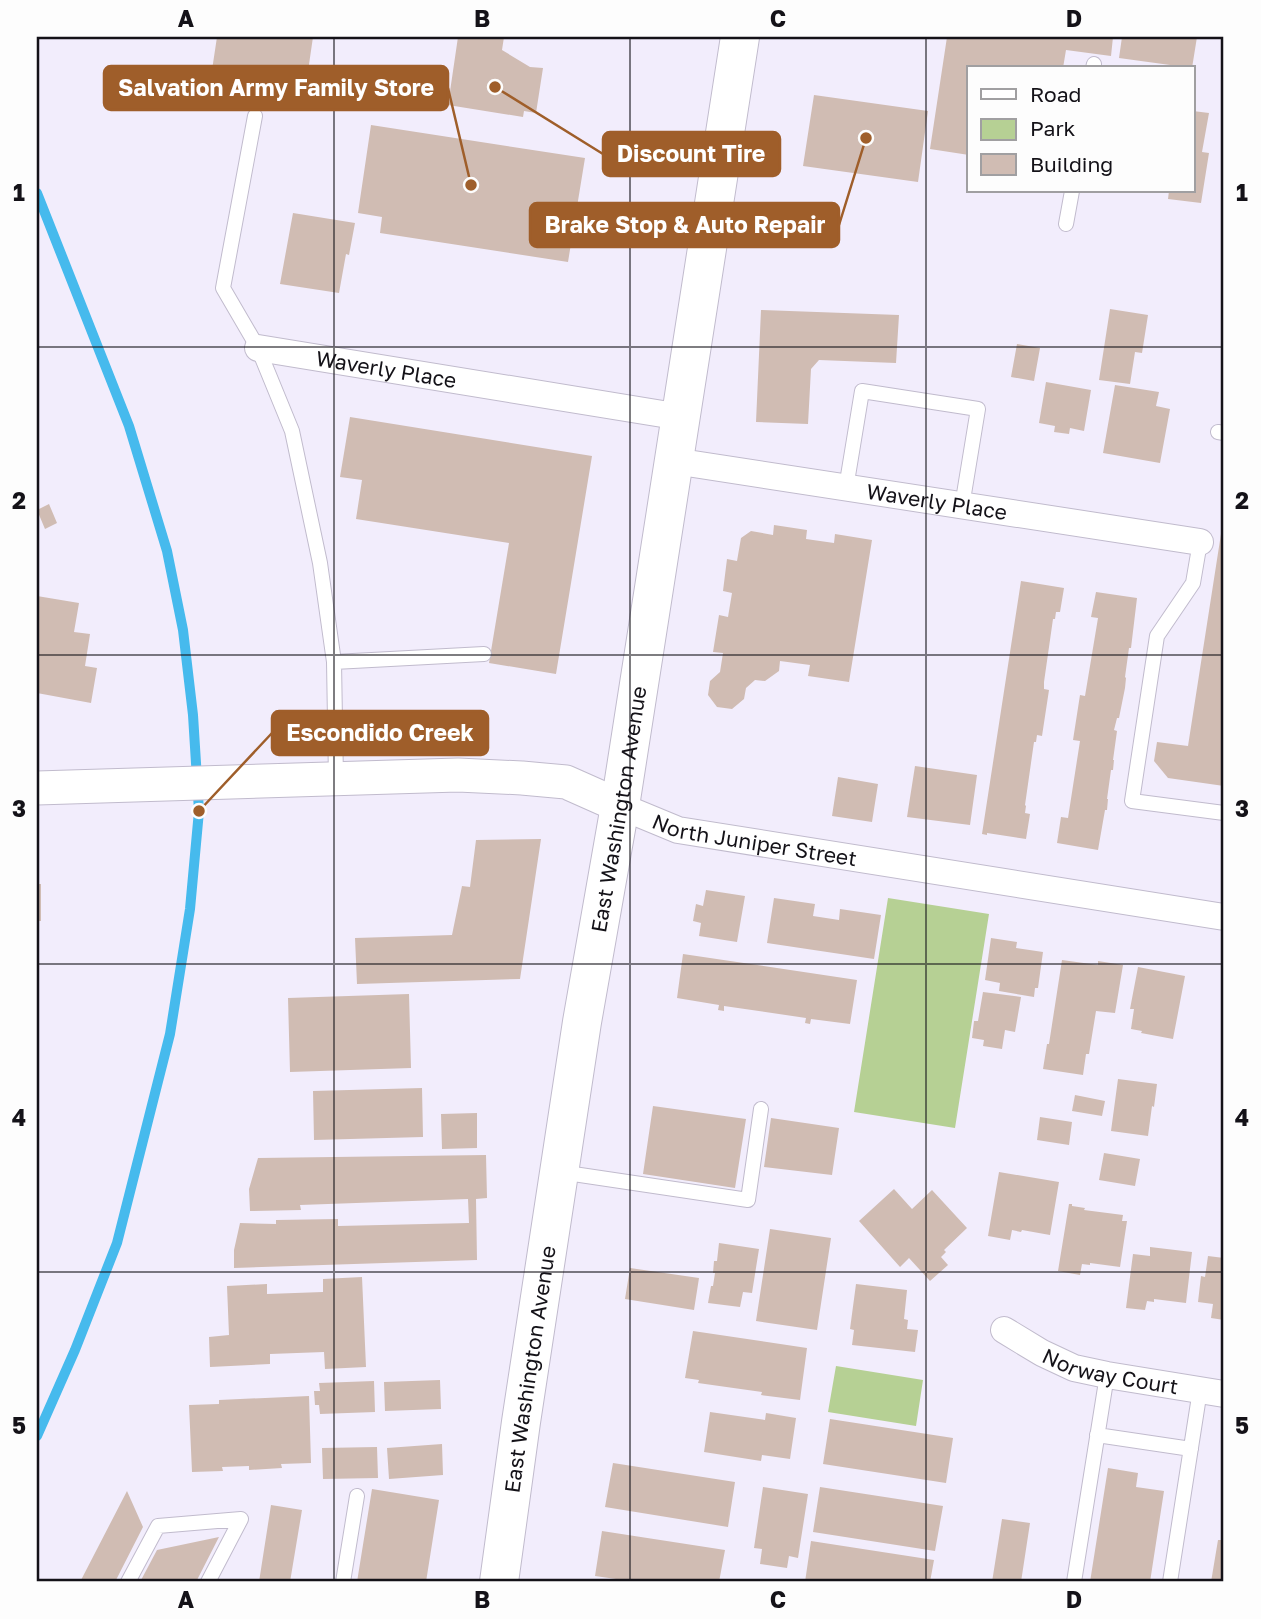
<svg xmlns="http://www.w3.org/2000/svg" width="1261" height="1619" viewBox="0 0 1261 1619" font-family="'Golos Text',sans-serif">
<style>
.green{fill:#b6d094}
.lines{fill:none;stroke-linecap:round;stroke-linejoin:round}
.stream{stroke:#46baed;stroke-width:10}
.building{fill:#d0bcb3}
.service-casing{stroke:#c1bbcd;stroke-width:16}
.minor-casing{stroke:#c1bbcd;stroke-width:28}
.tertiary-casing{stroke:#c1bbcd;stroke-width:35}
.secondary-casing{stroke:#c1bbcd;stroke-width:40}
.service{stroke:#fff;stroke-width:14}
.minor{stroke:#fff;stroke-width:26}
.tertiary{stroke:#fff;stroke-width:33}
.secondary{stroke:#fff;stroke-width:38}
.grid{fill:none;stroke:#141218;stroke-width:2;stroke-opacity:0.55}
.labels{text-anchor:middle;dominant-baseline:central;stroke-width:7;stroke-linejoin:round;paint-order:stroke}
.street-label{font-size:21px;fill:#141218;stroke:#fdfdfd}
.leader{fill:none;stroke:#9f5e2a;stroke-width:2.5}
.callout-dot{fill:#9f5e2a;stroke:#fdfdfd;stroke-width:2.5}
.callout{fill:#9f5e2a;stroke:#9f5e2a;stroke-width:2.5}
.callout-label{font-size:23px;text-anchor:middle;font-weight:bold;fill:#fff}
.neatline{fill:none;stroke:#141218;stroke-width:2.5}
.grid-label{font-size:23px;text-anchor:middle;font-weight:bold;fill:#141218}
</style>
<rect width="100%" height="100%" fill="#f2edfc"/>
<path class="green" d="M888,898L989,914L955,1128L854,1112Z
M836,1366L923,1380L916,1426L828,1412Z"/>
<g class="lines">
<path class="stream" d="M37,193L129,426L167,551L183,630L193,715L199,811L190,909L170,1034L117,1243L75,1350L37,1436"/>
</g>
<path class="building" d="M217,37H313L306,85L212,70Z
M458,37H504L502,50L530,67L543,68L536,113L524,111L523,117L448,105Z
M947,37H1113L1111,56L1066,50L1063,68H969V155L930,149Z
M1122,37H1197L1192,68L1119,58Z
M814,95L928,111L918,182L803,166Z
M1193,111L1209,113L1202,152L1209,153L1201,203L1168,199L1169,191H1193Z
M371,125L585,158L568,262L380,233L382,217L358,213Z
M293,213L355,223L349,255L346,254L339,293L280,284Z
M1110,309L1148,315L1142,353L1135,352L1130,384L1099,380Z
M761,310L899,315L896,363L819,360L811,369L808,424L756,422Z
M1017,344L1040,348L1034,381L1011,377Z
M1046,382L1091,390L1084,431L1070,428L1069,434L1054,432L1055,426L1039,423Z
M1115,385L1159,392L1156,406L1170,409L1160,463L1103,453Z
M350,417L592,456L556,674L489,663L509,543L356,519L362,480L340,477Z
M49,504L57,523L45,529L37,510Z
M1223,521H1224V786L1168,778L1154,761L1157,742L1188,746Z
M774,525L807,530L806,539L834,543L835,534L872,540L849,682L808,676L810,665L780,661L779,671L765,681L755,680L746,688L744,699L732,709L717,707L708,695L710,681L720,672L723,653L713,652L719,615L728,617L732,593L723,591L727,559L737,561L741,538L751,531L773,535Z
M1021,581L1064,588L1060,612H1056L1055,619H1053L1044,682V689L1049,690L1042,736L1037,735L1036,742H1034L1025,805L1026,806L1025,813L1030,814L1026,839L987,833V835L982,834Z
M1096,592L1137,598L1131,648H1129L1125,677L1126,678L1125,688L1119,718H1117L1114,730L1117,731L1113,760H1114L1113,770H1111L1107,799H1108L1107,810H1105L1098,850L1057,843L1061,817L1068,818L1080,741L1073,740L1080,695L1085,696L1098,618L1091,617Z
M37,596L79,603L74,632L90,634L85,666L97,668L91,703L37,693Z
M915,766L977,775L970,825L907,817Z
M838,777L878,784L872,822L832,816Z
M541,839L520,979L357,984L355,938L452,935L462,886L470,887L476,840Z
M37,884H41V921H37Z
M706,890L745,896L737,942L699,936L701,923L693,921L696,904L703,906Z
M774,898L815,904L813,916L839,920L840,909L881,915L874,959L767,943Z
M991,938L1017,942L1016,948L1043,952L1038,988H1035L1034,997L999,991L1000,983L985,980Z
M683,954L857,980L850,1024L811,1019L810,1024L805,1023L806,1018L724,1006V1011L718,1010L719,1005L677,998Z
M1062,960L1098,965V961L1123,965L1115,1013L1096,1011L1089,1054H1086L1083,1075L1043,1069L1047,1044H1049Z
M1138,967L1185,976L1173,1039L1141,1033L1142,1031L1131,1029L1134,1009H1130Z
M983,992L1021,997L1015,1032L1005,1030L1002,1049L983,1046L984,1040L972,1038L974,1021H978Z
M409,994L411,1068L290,1072L288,998Z
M1118,1079L1157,1084L1154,1107L1152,1106L1148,1136L1111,1131Z
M422,1088L423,1137L314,1140L313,1091Z
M1075,1095L1105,1101L1102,1116L1072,1111Z
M653,1106L746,1119L735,1188L643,1174Z
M477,1113V1148L442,1149L441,1114Z
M1040,1117L1072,1122L1069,1145L1037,1140Z
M771,1118L839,1128L832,1175L764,1167Z
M1104,1153L1140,1159L1135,1186L1099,1180Z
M486,1155L487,1198L476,1199L477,1260L234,1268V1250L240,1223L276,1224V1220L338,1219V1226L469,1223L468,1199L300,1205L301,1210L250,1211L249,1189L258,1158Z
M999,1172L1059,1182L1050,1235L1022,1230L1021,1232L1012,1230L1010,1240L988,1236Z
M894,1189L912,1209L932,1190L967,1228L944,1250L946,1252L941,1257L948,1265L930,1281L909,1258L900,1267L859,1221Z
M1069,1204H1072V1206L1085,1208L1084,1210L1123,1215L1122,1221H1127L1120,1267L1090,1263V1265L1082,1264L1080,1275L1058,1271Z
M770,1229L831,1238L817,1330L756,1321Z
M719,1243L759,1249L752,1293L743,1292L740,1307L708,1303L711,1286H713L715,1273H713L714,1261H717Z
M1150,1247L1192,1252L1186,1303L1154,1299V1302L1147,1301L1145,1310L1126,1308L1133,1254L1150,1256Z
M1208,1256L1224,1258V1320L1211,1318L1213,1304L1198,1302L1201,1276L1205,1277Z
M630,1268L699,1278L694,1310L625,1299Z
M362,1277L366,1367L325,1369L324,1352L270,1354V1364L210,1367L209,1337L229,1335L227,1286L267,1284V1294L323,1292V1279Z
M856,1284L907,1290L904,1319L908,1320L907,1329L918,1330L915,1352L852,1345L854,1330L850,1329Z
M693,1331L807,1348L800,1400L761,1395L762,1392L698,1383L699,1380L685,1378Z
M440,1380L441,1409L385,1411L384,1382Z
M374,1381L375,1412L320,1414L319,1405H315L314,1391H320L319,1383Z
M309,1396L311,1463L281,1464L282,1468L249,1470V1466L222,1467L223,1471L192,1472L189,1405L219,1404V1400Z
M710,1412L765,1420L766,1413L796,1418L790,1459L762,1455L761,1461L704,1452Z
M830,1419L953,1438L946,1483L823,1464Z
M442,1444L443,1475L389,1479L387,1448Z
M377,1447L378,1478L323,1479L322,1448Z
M613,1463L735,1482L728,1527L605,1507Z
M1108,1468L1138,1473L1136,1487L1164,1491L1150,1582H1090Z
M763,1487L808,1494L798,1558L789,1556L787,1568L760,1564L762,1549L754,1548Z
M820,1487L943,1506L935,1551L813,1532Z
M372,1489L439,1500L426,1582H357Z
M127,1491L143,1527L115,1582H80Z
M271,1505L302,1510L290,1582H259Z
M1002,1519L1030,1523L1021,1582H992Z
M602,1531L725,1550L719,1582H637L595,1576Z
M219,1537L196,1582H140L157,1550Z
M1218,1540H1224V1582H1211Z
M811,1541L934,1560L930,1582H805Z"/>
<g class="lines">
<g class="service-casing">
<path id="service" d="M1093,68L1094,64
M255,116L223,288L258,348L292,431L320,563L334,662L484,654
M1066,224L1072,191
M1218,432L1224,433
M846,488L862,391L978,409L962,506
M1200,542L1193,583L1157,636L1132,801L1224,813
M334,662L336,779
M560,1172L748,1200L761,1109
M1097,1435L1191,1449
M128,1582L158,1526L241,1519
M208,1582L241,1519
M343,1582L357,1496
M1074,1582L1107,1375
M1170,1582L1200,1390"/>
</g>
<g class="minor-casing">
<g id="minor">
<path id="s1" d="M258,348L681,417"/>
<path id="s2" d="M674,461L1200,542"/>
<path id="s3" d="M620,806L678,830L1224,917"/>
<path id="s4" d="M1004,1330L1042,1353L1074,1368L1107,1375L1224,1394"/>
</g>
</g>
<g class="tertiary-casing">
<path id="tertiary" d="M37,788L458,775L522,778L566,782L620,806"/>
</g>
<g class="secondary-casing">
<g id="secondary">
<path id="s5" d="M499,1582L521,1422L582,1022L620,806L740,37"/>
</g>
</g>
<use href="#service" class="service"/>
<use href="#minor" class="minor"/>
<use href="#tertiary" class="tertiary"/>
<use href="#secondary" class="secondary"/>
</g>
<path class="grid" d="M334,37V1582M630,37V1582M926,37V1582M37,347H1224M37,655H1224M37,964H1224M37,1272H1224"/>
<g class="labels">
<g class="street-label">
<text stroke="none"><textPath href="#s1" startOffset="130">Waverly Place</textPath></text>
<text stroke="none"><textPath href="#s2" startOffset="266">Waverly Place</textPath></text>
<text stroke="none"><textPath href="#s5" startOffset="782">East Washington Avenue</textPath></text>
<text stroke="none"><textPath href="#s3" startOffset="140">North Juniper Street</textPath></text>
<text stroke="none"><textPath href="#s5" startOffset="215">East Washington Avenue</textPath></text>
<text stroke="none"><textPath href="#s4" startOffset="116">Norway Court</textPath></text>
</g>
</g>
<path class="leader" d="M471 185L448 88M495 87L603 154M866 138L839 225M199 811L272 733"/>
<g class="callout-dot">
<circle cx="471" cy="185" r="7"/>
<circle cx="495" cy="87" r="7"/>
<circle cx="866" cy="138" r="7"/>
<circle cx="199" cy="811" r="7"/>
</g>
<g class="callout">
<rect x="104" y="66" width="344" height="44" rx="7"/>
<rect x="603" y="132" width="177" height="44" rx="7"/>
<rect x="530" y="203" width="309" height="44" rx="7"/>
<rect x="272" y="711" width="216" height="44" rx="7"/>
</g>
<g class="callout-label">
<text x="276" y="96">Salvation Army Family Store</text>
<text x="691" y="162">Discount Tire</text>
<text x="685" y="233">Brake Stop &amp; Auto Repair</text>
<text x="380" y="741">Escondido Creek</text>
</g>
<rect width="1261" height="1619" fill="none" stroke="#fdfdfd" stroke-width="77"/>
<rect x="967" y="66" width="228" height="126" fill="#fdfdfd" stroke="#a09fa1" stroke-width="2"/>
<rect x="981" y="89" width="35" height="10" fill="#ffffff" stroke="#a09fa1" stroke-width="2"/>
<text x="1030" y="102" font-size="21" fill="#141218">Road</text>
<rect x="981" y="119" width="35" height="21" fill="#b6d094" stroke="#a09fa1" stroke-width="2"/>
<text x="1030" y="136" font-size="21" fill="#141218">Park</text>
<rect x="981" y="154" width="35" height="21" fill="#d0bcb3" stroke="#a09fa1" stroke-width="2"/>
<text x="1030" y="172" font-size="21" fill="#141218">Building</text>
<rect x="38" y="38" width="1184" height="1542" class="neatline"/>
<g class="grid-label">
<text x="186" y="27">A</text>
<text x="482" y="27">B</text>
<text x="778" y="27">C</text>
<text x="1074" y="27">D</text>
<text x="19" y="201">1</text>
<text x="1242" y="201">1</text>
<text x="19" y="509">2</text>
<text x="1242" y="509">2</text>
<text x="19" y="817">3</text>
<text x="1242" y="817">3</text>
<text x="19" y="1126">4</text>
<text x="1242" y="1126">4</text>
<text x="19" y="1434">5</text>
<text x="1242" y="1434">5</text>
<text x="186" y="1608">A</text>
<text x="482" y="1608">B</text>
<text x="778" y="1608">C</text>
<text x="1074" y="1608">D</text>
</g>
</svg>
